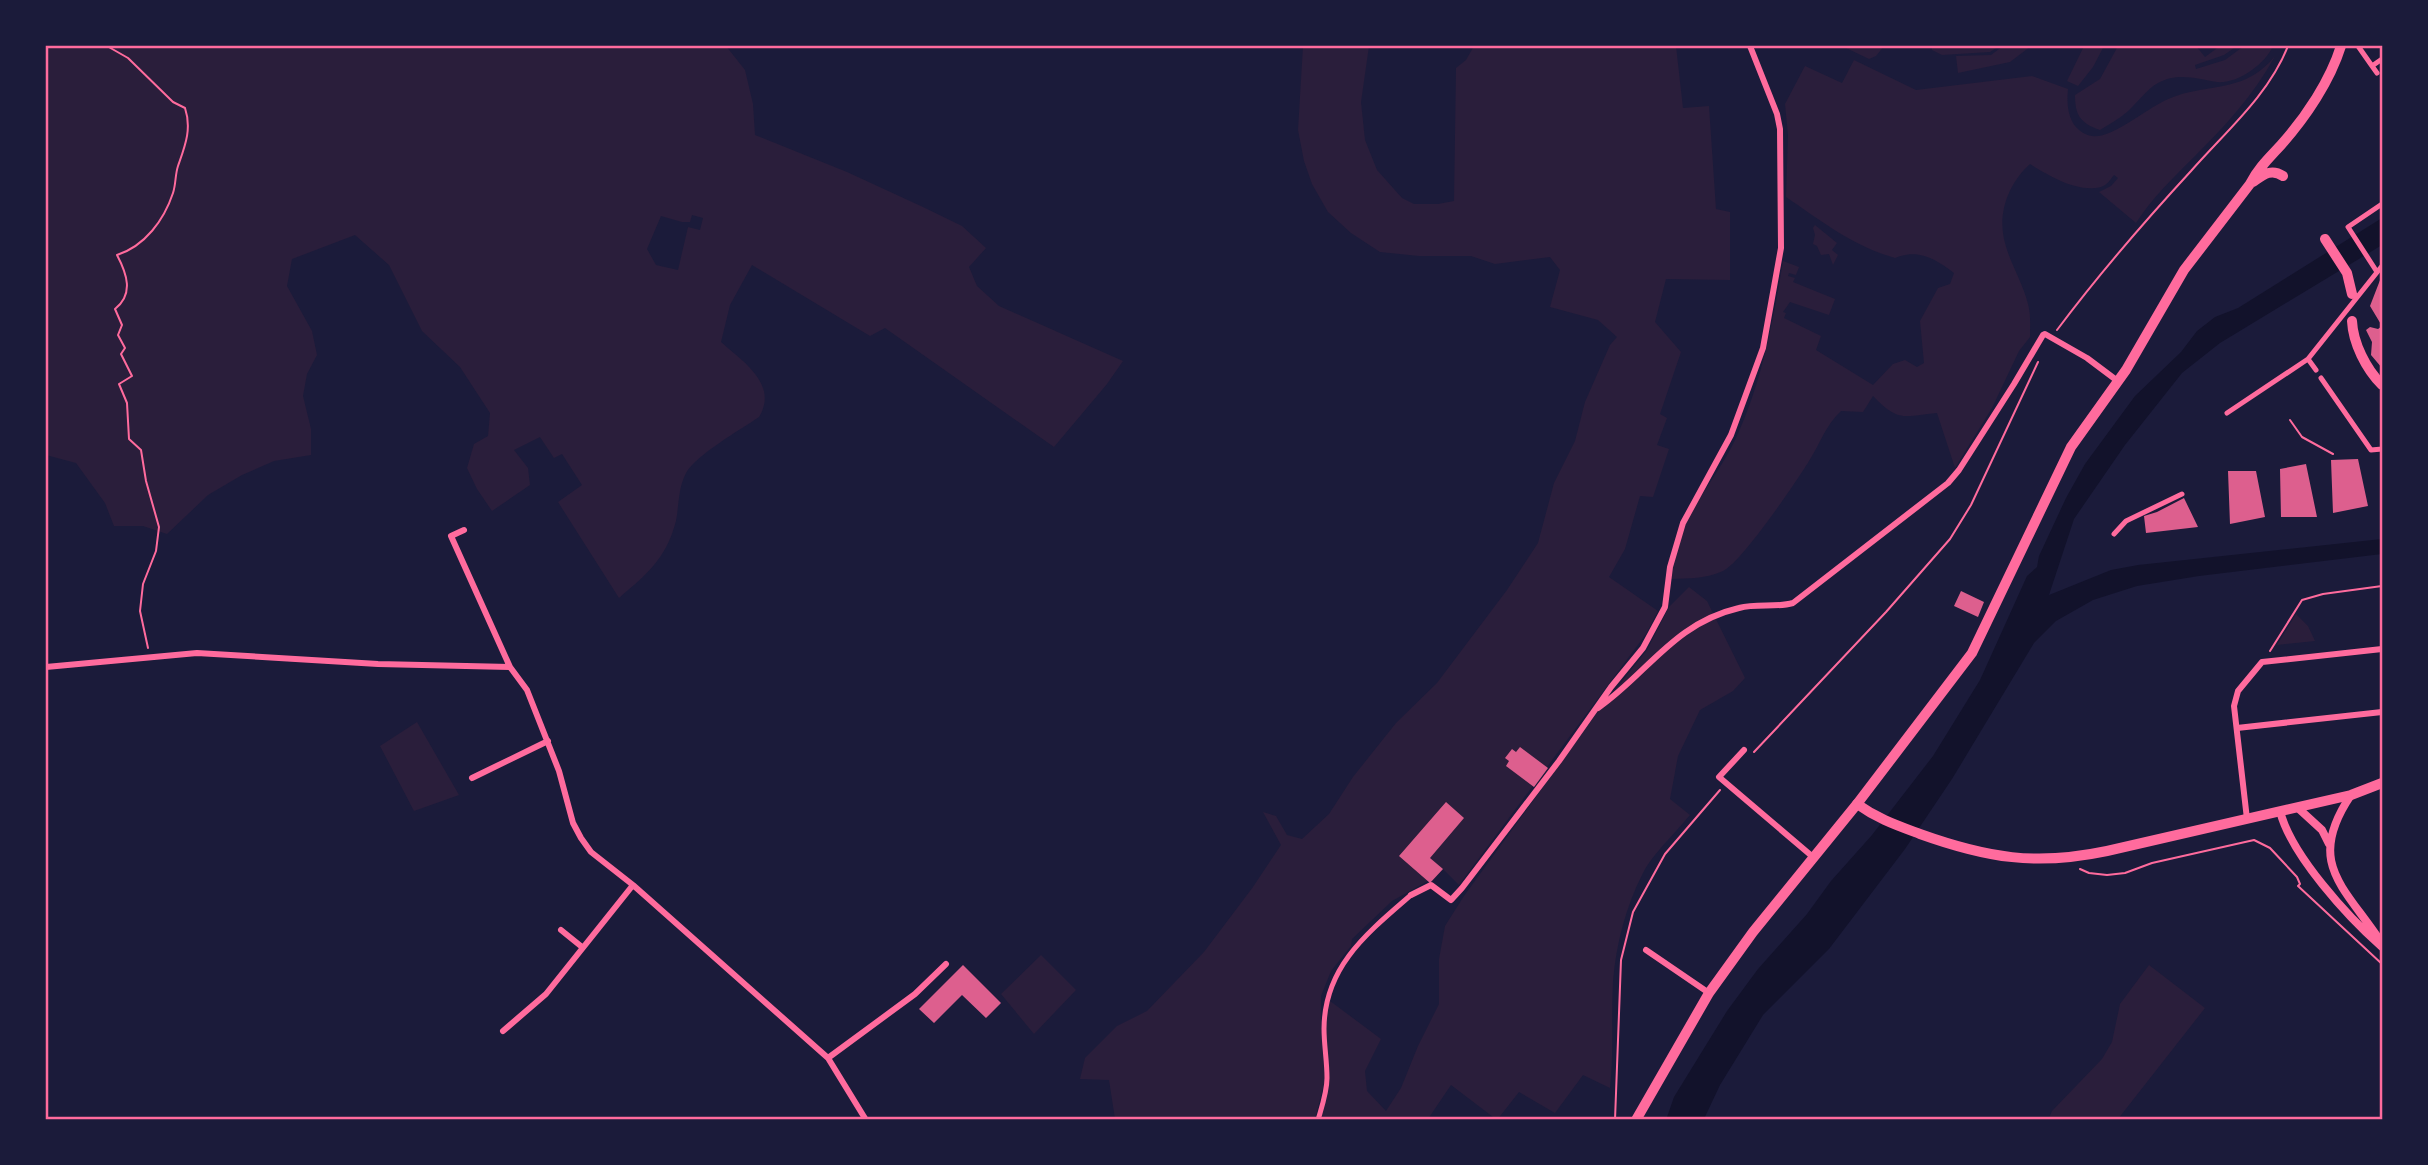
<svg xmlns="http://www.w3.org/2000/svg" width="2428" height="1165" viewBox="0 0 2428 1165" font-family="'Roboto Serif',serif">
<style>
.green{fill:#2a1e3b;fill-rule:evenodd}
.water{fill:#12122b}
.building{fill:#dd5f8e}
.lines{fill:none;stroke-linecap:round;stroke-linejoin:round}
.path{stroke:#ff6b9d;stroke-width:2}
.pedestrian{stroke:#ff6b9d;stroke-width:5}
.minor{stroke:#ff6b9d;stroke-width:6}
.tertiary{stroke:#ff6b9d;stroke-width:8}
.secondary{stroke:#ff6b9d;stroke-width:10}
.primary{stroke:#ff6b9d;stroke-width:10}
.neatline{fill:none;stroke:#ff6b9d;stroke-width:2.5}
</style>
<rect width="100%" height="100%" fill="#1b1b3a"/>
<path class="green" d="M46,46H726L745,70L753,104L755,135L847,172L923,207L962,226L986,248L969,267L977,286L999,306L1123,361L1107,384L1054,447L885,328L870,336L752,265L730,305L721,342C742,361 779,384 759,417C740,430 696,455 686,473C678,488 679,506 676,521C666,559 647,574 619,598L558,502L582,485L562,454L554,458L540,437L514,450L528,468L530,485L492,511L477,489L467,468L474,444L488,436L490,413L460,367L422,331L389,265L355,235L292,259L287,286L312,331L317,355L307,374L303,396L311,429V455L274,461L242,475L208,495L167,534L143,526H114L105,503L76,463L46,455ZM692,215L703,218L700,230L688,227L678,270L656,265L647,249L661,216L682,222H690Z
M1303,46H1369L1361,102L1365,140L1377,170L1402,198L1414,204H1438L1454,201L1456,68L1466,60L1474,46H1676L1683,108L1709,106L1716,209L1730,212V280L1666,279L1655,322L1681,352L1660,414L1667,418L1657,445L1669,449L1653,497L1640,496L1625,549L1609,577L1658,611L1646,634L1459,885L1443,869L1430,883L1428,881L1392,901L1352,939L1351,946L1331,971L1321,996V1030L1325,1080L1315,1119H1115L1109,1080L1080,1079L1085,1058L1117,1026L1147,1011L1204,952L1253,887L1281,845L1263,812L1276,816L1287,835L1302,839L1329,814L1353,777L1396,723L1437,683L1507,590L1538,543L1554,483L1575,441L1585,402L1610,345L1617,337L1598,320L1550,307L1560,270L1550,257L1495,264L1471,256H1419L1380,252L1351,233L1328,212L1312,184L1304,161L1298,130Z
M1842,46H1884L1876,56L1869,59Z
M1932,46H1999L1990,52L1942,55L1932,50Z
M2003,46H2031L2010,62L1958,73L1956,56L1991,55Z
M2084,46H2104L2093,67L2078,86L2067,81Z
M2118,46H2196L2205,57L2220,46H2237L2224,55L2195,65L2196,69L2225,60L2244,46H2273C2265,64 2238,84 2217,82C2197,79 2178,72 2158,83C2147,89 2137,103 2127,112C2119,119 2109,124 2100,130C2080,123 2075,115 2075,95L2100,79Z
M2275,56C2254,95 2224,127 2193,158C2172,179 2152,198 2136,223L2099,192L2111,186L2118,178L2114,175C2110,180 2107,185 2101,187C2078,193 2049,176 2030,164C2008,184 1997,214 2005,243C2010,263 2023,283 2028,304C2031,315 2030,327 2030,337L2019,351L1992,408L1955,468L1937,413C1904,416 1899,423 1873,396L1863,412L1841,411C1825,426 1820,444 1809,461C1797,481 1741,563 1723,571C1706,579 1689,578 1671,579C1675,560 1678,540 1686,522C1701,493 1722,468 1736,438C1762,382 1773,322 1783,261L1799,267L1796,275L1789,273L1788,276L1795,278L1793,282L1835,299L1829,315L1790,302L1783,312L1786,313L1784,318L1821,336L1816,350L1873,385L1893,364L1905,360L1917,367L1924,363L1920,321L1938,288L1950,284L1954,273C1936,259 1918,248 1895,258C1851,245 1823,222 1786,197L1788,135L1785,104L1805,66L1842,83L1854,60L1916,90L2032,76L2068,89C2066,108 2069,131 2092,136C2109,140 2147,109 2164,101C2205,81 2243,96 2275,56Z
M1815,225L1837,243L1832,250L1838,255L1833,265L1829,254L1821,255L1817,246L1813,244L1815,235L1813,228Z
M1689,587L1707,601L1745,678L1733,691L1700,710L1678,756L1670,799L1690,815C1677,831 1652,855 1643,873C1626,906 1616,944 1613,981C1611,1017 1614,1053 1610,1088L1583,1075L1555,1113L1519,1092L1497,1120L1451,1085L1428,1119L1318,1120C1330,1081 1323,1038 1326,998L1381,1039L1365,1071L1367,1091L1386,1111L1401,1088L1418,1046L1439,1004V959L1445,926L1464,896L1596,714L1647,650L1669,607Z
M2296,614L2308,626L2315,641L2277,645Z
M417,722L459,795L414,811L380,746Z
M1041,955L1076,990L1034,1034L1001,994Z
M2149,965L2205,1008L2118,1119H2052L2049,1118L2052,1111L2102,1059L2112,1042L2120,1004Z"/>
<path class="water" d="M2382,218V245L2220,343L2182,373L2125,445L2074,519L2049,595L2111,570L2138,565L2382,539V554L2199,576L2137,586L2093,600L2056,621L2034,643L1952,779L1905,849L1829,949L1763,1015L1720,1085L1704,1119L1666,1120L1674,1097L1727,1011L1758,969L1807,914L1831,881L1872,835L1933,756L1980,680L2027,576L2037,567L2039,556L2066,498L2085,464L2135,396L2181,352L2197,331L2215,317L2238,308Z"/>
<path class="building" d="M2382,275V368L2371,355L2372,342L2366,330L2370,327L2378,329L2382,326L2370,306Z
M2358,459L2368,506L2333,513L2331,460Z
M2306,464L2317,517H2281L2280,469Z
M2228,471H2256L2265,517L2230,524Z
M2184,498L2198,527L2146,533L2144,516L2157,512Z
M1961,591L1984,602L1978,617L1954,606Z
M1520,747L1548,768L1534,787L1506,766L1509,761L1505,758L1512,749L1516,752Z
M1446,802L1464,818L1430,858L1443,869L1430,883L1399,856Z
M963,965L1001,1003L986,1018L962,995L934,1023L919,1009Z"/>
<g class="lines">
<path class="path" d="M107,46L128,58L173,102L185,108C192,129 185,146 178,166C175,175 176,184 173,193C164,220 145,246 117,255C127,274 134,294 115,309L122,325L118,335L125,348L121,354L132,376L119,384L127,403L129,439L141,450L146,481L159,527L156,551L143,584L140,611L148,648
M2057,330C2099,274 2144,222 2191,171C2226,131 2268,96 2288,46
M2290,420L2302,437L2333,454
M2270,651L2302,600L2323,594L2382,586
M1754,752L1886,612L1950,539L1971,505L2038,362
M2080,869L2089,873L2107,875L2125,873L2152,863L2254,840L2270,848L2297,877L2300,884L2298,886L2382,964
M1615,1120L1621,960L1633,912L1665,854L1720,790"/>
<path class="pedestrian" d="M2358,46L2372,66
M2377,73L2372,66L2382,59
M2377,272L2348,227L2382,204
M2308,359L2316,370
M2321,378L2371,450L2382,449
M2227,413L2308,359L2382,266
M2114,534L2126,521L2182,494
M1318,1120C1322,1106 1327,1092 1327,1078C1327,1061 1324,1045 1324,1029C1324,967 1367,933 1411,895"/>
<path class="minor" d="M464,530L451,536L510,667L527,690L559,771L573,823L581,838L591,852L633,885L828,1058L866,1120
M46,667L197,653L378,664L510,667
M1598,708C1647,674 1674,623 1739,608C1757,603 1775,608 1793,603L1948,483L1959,470L2014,384L2043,335L2045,334L2087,358L2119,382
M2237,728L2382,712
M1744,750L1719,777L1813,857
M472,778L548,741
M2247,819L2234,706L2238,691L2262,662L2382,649
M1411,895L1431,885L1451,900L1462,888L1559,761L1611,687L1643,648L1665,607L1670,567L1683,523L1731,435L1763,348L1781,248L1780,129L1777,114L1750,46
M561,930L582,947
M1646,950L1709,993
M503,1031L546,994L633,885
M828,1058L915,994L946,964"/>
<path class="tertiary" d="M2351,795C2305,863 2344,886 2381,942
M2298,808L2322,830L2329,844
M2280,811C2291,855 2348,917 2382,947"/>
<path class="secondary" d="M2253,182C2263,175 2271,168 2283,176
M2325,239L2347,273L2352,294
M2352,321C2353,343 2366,369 2382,385
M1857,804L1972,653L2071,447L2126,370L2184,270L2250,184C2258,168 2270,157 2281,145C2306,117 2330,81 2341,46"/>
<path class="primary" d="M1636,1120L1709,993L1753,932L1857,804C1878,819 1896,825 1920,834C1987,858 2036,866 2107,851L2351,795L2382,783"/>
</g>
<rect width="2428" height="1165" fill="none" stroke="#1b1b3a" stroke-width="94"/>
<rect x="47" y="47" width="2334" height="1071" class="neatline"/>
</svg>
